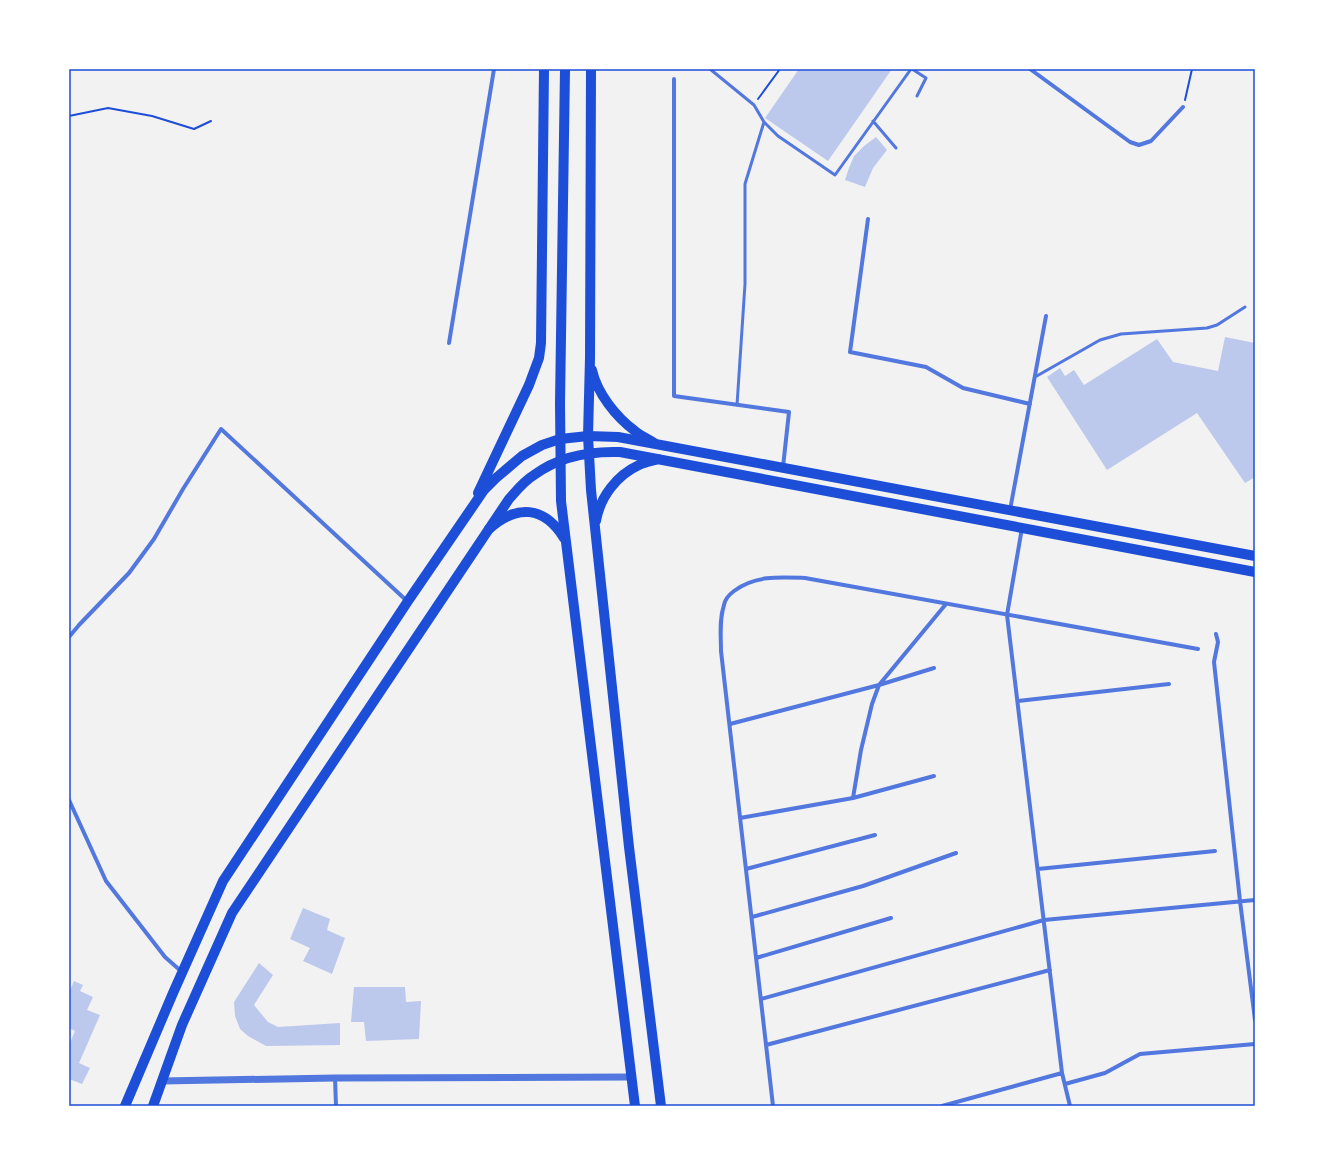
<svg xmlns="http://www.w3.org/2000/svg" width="1324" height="1175" viewBox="0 0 1324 1175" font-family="Manrope,sans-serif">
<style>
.building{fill:#bdc9ec}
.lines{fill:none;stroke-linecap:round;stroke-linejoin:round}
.path{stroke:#1d4ed8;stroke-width:2}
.service{stroke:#5277de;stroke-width:3}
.minor{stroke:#5277de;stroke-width:4}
.tertiary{stroke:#5277de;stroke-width:7}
.primary{stroke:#1d4ed8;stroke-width:10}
.trunk{stroke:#1d4ed8;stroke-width:10}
.neatline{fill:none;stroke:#1d4ed8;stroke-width:1.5}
</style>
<rect width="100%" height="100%" fill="#f2f2f2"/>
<path class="building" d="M799,69H892L828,161L765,118Z
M876,137L887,150L873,168L865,187L845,180L849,168L854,156L864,146Z
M1225,337L1255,343V477L1245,483L1197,413L1107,470L1047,377L1060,368L1065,376L1074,370L1084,385L1157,339L1173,362L1218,371Z
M303,908L330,919L327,930L345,938L332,974L303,961L310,948L290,939Z
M259,963L273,975L254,1005L268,1022L278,1027L340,1023V1045L266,1046L248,1036L240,1029L235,1016L234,1002Z
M74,981L83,985L80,991L93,997L87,1010L100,1015L79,1063L90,1068L82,1084L69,1079V1045L75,1031L69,1028V993Z
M354,987H405L406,1002L421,1001L419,1039L366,1041L364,1022H351Z"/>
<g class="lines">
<path class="path" d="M758,99L780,69
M1185,100L1192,69
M69,116L108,108L152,116L194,129L211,121"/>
<path class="service" d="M710,69L754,105L764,122L778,136L835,175L911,69
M912,69L926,78L917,96
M873,121L896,148
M1035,377L1100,340L1121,334L1207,328L1217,325L1245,307
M737,405L745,284V184L764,122"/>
<path class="minor" d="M1030,69L1130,142L1139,145L1151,141L1183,107
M674,79V396L789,412L783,467
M868,219L850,352L926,367L963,388L1030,404
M449,343L494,69
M1010,510L1046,316
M1022,528L1007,615L1062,1073L1070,1106
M1216,634L1218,642L1214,662L1240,901L1255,1020
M69,637L79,625L129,573L154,539L183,489L221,429L407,601
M1018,701L1169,684
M730,724L879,685L934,668
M853,798L861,750L872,704L879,685L946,604
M69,800L106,881L165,957L182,972
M740,818L853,798L934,776
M746,869L875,835
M1038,869L1215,851
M752,917L863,886L956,853
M756,958L891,918
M761,999L1044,920L1255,900
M766,1045L1050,970
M335,1078L336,1106
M1065,1084L1105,1073L1140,1054L1255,1044
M773,1106L721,651C721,636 719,620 724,605C725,599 730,594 734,591C755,575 781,577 805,578L1198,649
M942,1106L1062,1073"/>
<path class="tertiary" d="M162,1081L335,1078L632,1077"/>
<path class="primary" d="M478,493L529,385L539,358L541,343L544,69
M125,1106L173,993L223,881L408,601L484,490L496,478L522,456L542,445L560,439L588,436L618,437L1255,556
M153,1106L182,1025L232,913L509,499C517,490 524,481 534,475C558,457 590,451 620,452L1255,572"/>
<path class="trunk" d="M565,69L560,403L561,501L635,1106
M591,69L590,358L588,436L591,490L629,847L661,1106
M592,370C597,393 616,417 635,431C641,436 648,439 654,443
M596,521C600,497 617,475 639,465C645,462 652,461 658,459
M489,529C517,504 544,506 564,538"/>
</g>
<rect width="1324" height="1175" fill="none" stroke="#ffffff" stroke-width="140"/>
<rect x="70" y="70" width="1184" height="1035" class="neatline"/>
</svg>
